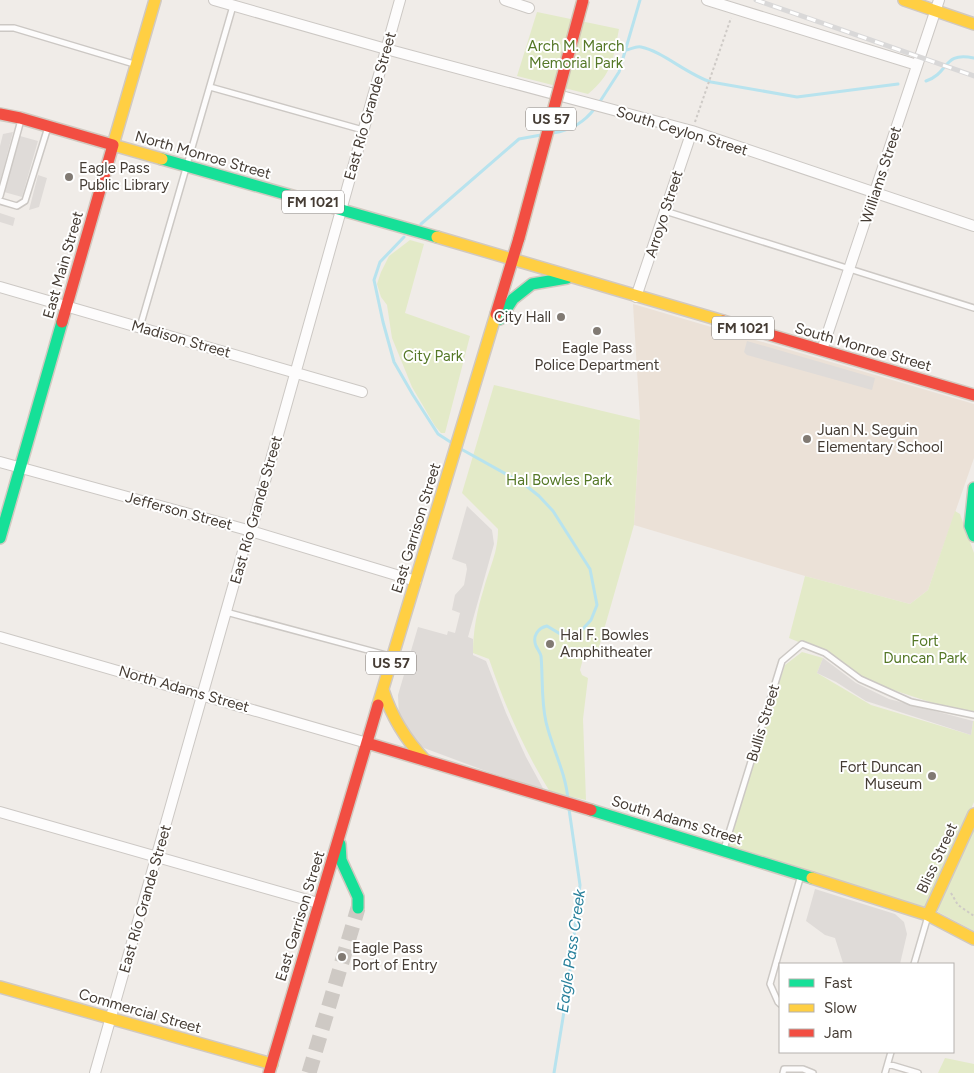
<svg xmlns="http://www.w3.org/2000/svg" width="974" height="1073" viewBox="0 0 974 1073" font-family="Figtree,sans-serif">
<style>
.education{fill:#ebe1d7}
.green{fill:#e3eac8}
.parking{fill:#dfdbd8}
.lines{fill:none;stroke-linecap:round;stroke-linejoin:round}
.stream{stroke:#b8e3ee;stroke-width:3}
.primary-tunnel{stroke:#cec9c4;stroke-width:15;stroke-dasharray:15 8;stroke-linecap:butt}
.lane-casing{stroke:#ccc8c4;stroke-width:8}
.street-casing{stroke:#ccc8c4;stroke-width:12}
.fast-casing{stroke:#d1c9c0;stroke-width:14}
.slow-casing{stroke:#d1c9c0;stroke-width:14}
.jam-casing{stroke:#d1c9c0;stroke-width:14}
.path{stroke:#cecac6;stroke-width:2;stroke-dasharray:2.5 2.5;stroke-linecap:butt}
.lane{stroke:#fdfcfc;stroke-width:5}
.street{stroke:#fdfcfc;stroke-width:10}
.fast{stroke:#16e098;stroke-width:11}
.slow{stroke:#ffcf43;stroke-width:11}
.jam{stroke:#f24e42;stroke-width:11}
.rail-casing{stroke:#d9d8d8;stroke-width:5}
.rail{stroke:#fff;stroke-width:3;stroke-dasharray:9;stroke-linecap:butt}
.jam-bridge-casing{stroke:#d2c4b5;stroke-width:14;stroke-linecap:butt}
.jam-bridge{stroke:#f24e42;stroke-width:11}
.poi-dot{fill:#817a73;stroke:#fff;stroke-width:2}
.labels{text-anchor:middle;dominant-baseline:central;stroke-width:4;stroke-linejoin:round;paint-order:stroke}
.shield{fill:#fff;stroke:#7d7671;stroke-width:1}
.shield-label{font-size:14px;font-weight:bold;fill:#453c34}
.park-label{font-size:15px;fill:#557827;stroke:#fff}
.street-label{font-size:15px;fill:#453c34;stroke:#fff}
.poi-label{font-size:15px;fill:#453c34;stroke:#fff;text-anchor:start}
.water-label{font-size:16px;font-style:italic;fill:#28809b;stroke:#fff}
</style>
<rect width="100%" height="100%" fill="#f0ece8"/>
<path class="education" d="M633,304L974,404V458L928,590L910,604L805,576L634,525L640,420Z"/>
<path class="green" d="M537,12L619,29C613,59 613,73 588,94L517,76Z
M410,240L424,244L405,313L470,336L445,433H441L435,426L412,387L392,338L387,305L381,297L377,284L381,272L389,256Z
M494,385L640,420L634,525L597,654L583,659L580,670L582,675L588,678L583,719L586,800L550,792C524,750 505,706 489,659L473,653C473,631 477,610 484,588C490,566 498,553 498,529L462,493Z
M955,511L960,514L974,553V713L966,714L860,679L825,653L789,638L805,576L910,604L928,590Z
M802,652L823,658L817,673L871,705L971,735L973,721H974V802L925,910L725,846L785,665Z
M974,815V931L938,912L941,885Z
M945,1058L974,1064V1073H938Z"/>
<path class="parking" d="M13,132L0,182V146L3,134Z
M20,136L38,141L22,197L4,192Z
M38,175L47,178L39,207L29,210Z
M0,213L15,218L13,226L0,222Z
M747,341L875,378L872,390L747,355L744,352Z
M467,506L492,530L494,544L468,637L473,639V655L486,661L506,713L526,757L544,790L483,770L424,748L409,736L399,719L398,695L418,627L447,635L448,631L455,633L460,613L452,610L455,595L464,585L467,569L466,564L452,559Z
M823,658L856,683L889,699L973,721L971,735L866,701L836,682L817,673Z
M815,889L895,914L904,922L907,934L900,964H845L843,963L835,938L825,935L806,921Z"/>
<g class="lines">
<path class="stream" d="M626,50C631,49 636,46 641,47C662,51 688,75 711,82L797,97L898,84
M926,81C950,73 942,51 974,58
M599,103L619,72L640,0
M553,133C571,130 584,123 595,108
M421,224L519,139L541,135
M404,237L380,262L374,280L383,322L394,362L413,395L438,434L452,443
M461,449L524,484L539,496L553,511L590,569L597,605L591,620L581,631L571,636L562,635L547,626C538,628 532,636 536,646C538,650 540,652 541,656C543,678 541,700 546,722C552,748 566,773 568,800
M554,1073L568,987L580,885L569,809"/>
<path class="primary-tunnel" d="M309,1073L358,908"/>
<g class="lane-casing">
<path id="lane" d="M0,28H14L134,64
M210,87L363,130
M0,196L21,120
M0,201L17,206L25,201L48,127
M665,211L974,308
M140,327L233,6
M226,612L390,656
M724,849L782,661L802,644L825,653L860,679L911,702L974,715
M914,964L928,916
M780,1004L778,1002L770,984L801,875
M888,1064L918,1073
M783,1073L784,1069H803L813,1073
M885,1073L891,1052"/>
</g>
<g class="street-casing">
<path id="street" d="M214,0L386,49L692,131L974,226
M505,0L529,8
M707,0L917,65
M0,287L362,392
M636,297L692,131
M822,350L939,0
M0,462L251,531L416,581
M0,637L367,743
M0,812L318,903
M95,1073L244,548L251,531L400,0"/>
</g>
<g class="fast-casing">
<path id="fast" d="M162,159L437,237
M500,319L513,299L532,284L567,278
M974,488L970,526L974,536
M0,538L62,322
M591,810L812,878
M340,844L341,860L358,897V908"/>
</g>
<g class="slow-casing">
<path id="slow" d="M155,0L113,145L162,159
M904,0L974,24
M437,237L723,321
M383,690C392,718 405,739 425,760
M378,705L496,314
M812,878L928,915L974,939
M928,915L974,814
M0,987L272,1064"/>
</g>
<g class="jam-casing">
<path id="jam" d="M0,114L20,118L113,145L62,322
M496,314L519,238
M723,321L974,395
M367,743L591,810
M269,1073L378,705"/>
</g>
<path class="path" d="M695,122L731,18
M951,893L958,905L974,916"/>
<use href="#lane" class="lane"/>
<use href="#street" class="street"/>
<use href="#fast" class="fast"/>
<use href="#slow" class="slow"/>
<use href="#jam" class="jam"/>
<g class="rail-casing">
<path id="rail" d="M756,0L974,76"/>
</g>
<use href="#rail" class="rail"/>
<g class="jam-bridge-casing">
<path id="jam-bridge" d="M519,238L583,0"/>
</g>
<use href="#jam-bridge" class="jam-bridge"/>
</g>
<g class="poi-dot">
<circle cx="69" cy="177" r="5"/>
<circle cx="561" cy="317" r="5"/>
<circle cx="597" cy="331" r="5"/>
<circle cx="807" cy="439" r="5"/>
<circle cx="550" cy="644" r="5"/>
<circle cx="932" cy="776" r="5"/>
<circle cx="342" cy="957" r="5"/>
</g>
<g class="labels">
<g class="shield">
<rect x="526" y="107.5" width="50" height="23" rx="4"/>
<rect x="282" y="190.5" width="62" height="23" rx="4"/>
<rect x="712" y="316.5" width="62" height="23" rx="4"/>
<rect x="366" y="651.5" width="50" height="23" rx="4"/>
</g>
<g class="shield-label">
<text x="551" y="119">US 57</text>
<text x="313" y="202">FM 1021</text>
<text x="743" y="328">FM 1021</text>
<text x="391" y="663">US 57</text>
</g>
<g class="park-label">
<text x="576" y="46">Arch M. March<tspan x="576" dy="17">Memorial Park</tspan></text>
<text x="433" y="356">City Park</text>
<text x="559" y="480">Hal Bowles Park</text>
<text x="925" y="641">Fort<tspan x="925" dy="17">Duncan Park</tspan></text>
</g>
<g class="street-label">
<text transform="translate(370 106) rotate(-74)">East Río Grande Street</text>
<text transform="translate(682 131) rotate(17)">South Ceylon Street</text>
<text transform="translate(203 155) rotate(16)">North Monroe Street</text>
<text transform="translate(881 175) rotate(-72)">Williams Street</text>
<text transform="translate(664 214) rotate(-72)">Arroyo Street</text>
<text transform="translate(63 265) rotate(-74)">East Main Street</text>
<text transform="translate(181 339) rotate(16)">Madison Street</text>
<text transform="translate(863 347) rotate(16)">South Monroe Street</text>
<text transform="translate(256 510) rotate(-74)">East Río Grande Street</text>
<text transform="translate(179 511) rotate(15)">Jefferson Street</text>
<text transform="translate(416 528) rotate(-73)">East Garrison Street</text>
<text transform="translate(184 689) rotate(16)">North Adams Street</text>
<text transform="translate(763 723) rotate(-73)">Bullis Street</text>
<text transform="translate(677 820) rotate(17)">South Adams Street</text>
<text transform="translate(937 858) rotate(-65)">Bliss Street</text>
<text transform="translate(145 899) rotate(-74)">East Río Grande Street</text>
<text transform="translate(300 916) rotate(-73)">East Garrison Street</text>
<text transform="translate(140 1011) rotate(16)">Commercial Street</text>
</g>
<g class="poi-label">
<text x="79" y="168">Eagle Pass<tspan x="79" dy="17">Public Library</tspan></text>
<text x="551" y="317" text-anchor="end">City Hall</text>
<text x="597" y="348" text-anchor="middle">Eagle Pass<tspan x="597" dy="17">Police Department</tspan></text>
<text x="817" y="430">Juan N. Seguin<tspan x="817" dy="17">Elementary School</tspan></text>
<text x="560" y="635">Hal F. Bowles<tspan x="560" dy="17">Amphitheater</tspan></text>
<text x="922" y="767" text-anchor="end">Fort Duncan<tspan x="922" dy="17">Museum</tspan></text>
<text x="352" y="948">Eagle Pass<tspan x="352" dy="17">Port of Entry</tspan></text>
</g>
<g class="water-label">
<text transform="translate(571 951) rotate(-82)">Eagle Pass Creek</text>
</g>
</g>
<rect x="779" y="963" width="175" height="90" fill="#ffffff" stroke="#b5b1ae"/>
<rect x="789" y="979" width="25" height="8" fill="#16e098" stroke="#b5b1ae"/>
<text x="824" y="988" font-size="15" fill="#453c34">Fast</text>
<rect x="789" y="1004" width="25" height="8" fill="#ffcf43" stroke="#b5b1ae"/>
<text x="824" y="1013" font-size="15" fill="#453c34">Slow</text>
<rect x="789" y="1029" width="25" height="8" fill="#f24e42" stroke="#b5b1ae"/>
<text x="824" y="1038" font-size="15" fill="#453c34">Jam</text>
</svg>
